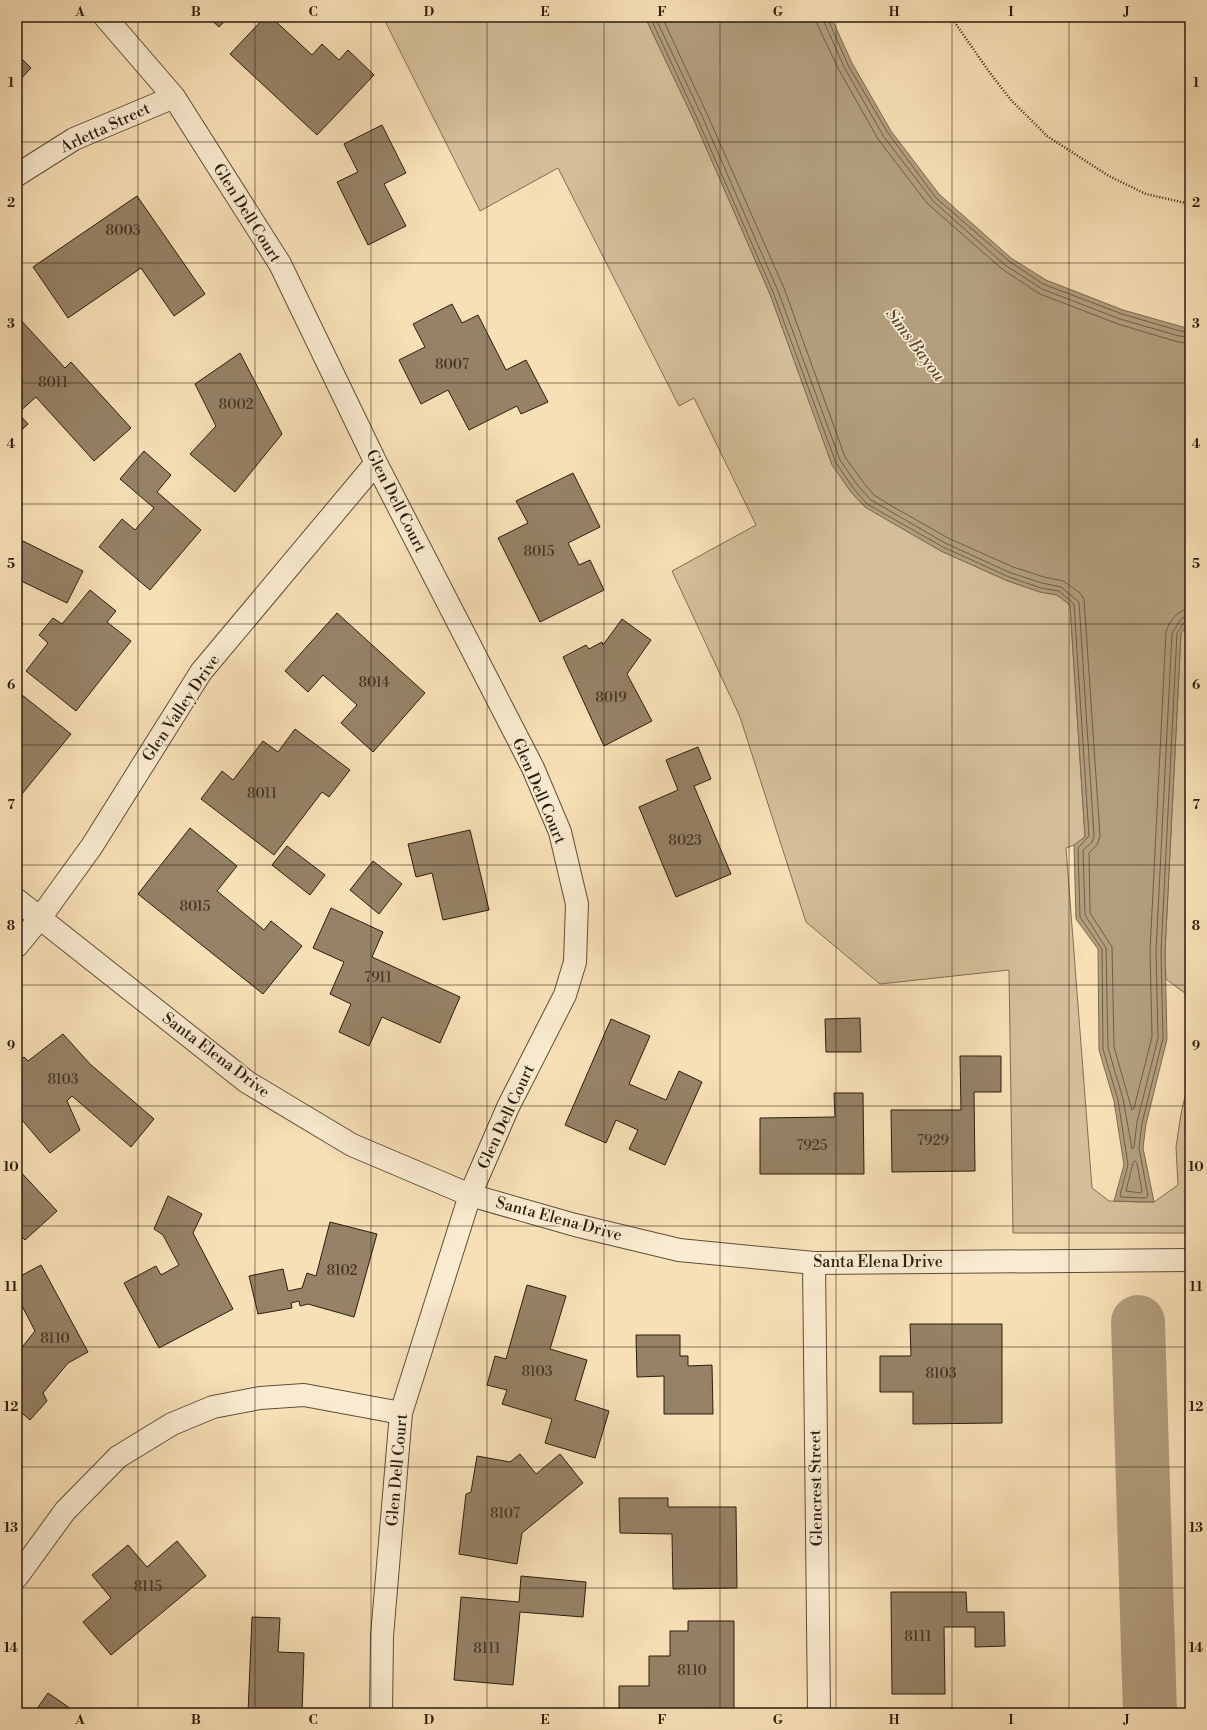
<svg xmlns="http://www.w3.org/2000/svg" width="1207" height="1730" viewBox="0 0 1207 1730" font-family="'Libre Bodoni',serif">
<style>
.green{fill:#d5bf9a;stroke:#806e54}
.water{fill:#b29e7d;stroke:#7c6a51}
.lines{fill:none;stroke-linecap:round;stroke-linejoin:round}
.shore{stroke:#6e5e46;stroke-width:1}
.river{stroke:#b29e7d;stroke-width:54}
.building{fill:#968266;stroke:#2b1d0f}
.minor-casing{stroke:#5e4e39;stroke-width:24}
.path{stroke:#2b1d0f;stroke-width:2.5;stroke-dasharray:1 2;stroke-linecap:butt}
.minor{stroke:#faebd0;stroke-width:22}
.grid{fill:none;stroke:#2b1d0f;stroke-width:1;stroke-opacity:0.55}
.labels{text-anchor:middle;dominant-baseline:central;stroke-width:3.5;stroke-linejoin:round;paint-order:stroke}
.number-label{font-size:14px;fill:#463625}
.street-label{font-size:16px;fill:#2b1d0f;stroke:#faebd0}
.water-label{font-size:17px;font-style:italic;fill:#5a4a36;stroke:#faebd0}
.neatline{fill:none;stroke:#2b1d0f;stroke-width:1.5}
.grid-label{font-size:13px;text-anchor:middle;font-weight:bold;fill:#2b1d0f}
</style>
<rect width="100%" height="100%" fill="#f8e0b6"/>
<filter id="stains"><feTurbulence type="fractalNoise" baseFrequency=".005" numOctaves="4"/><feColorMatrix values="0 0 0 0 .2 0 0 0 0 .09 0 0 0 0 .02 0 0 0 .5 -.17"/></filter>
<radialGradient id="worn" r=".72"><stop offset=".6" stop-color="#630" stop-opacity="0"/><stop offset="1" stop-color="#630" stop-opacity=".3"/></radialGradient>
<path class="green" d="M383,17H645L694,120L770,294L832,464L851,492L865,507L941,551L1008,581L1040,592L1057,595L1070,605L1085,837L1074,845L1066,848L1092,1188L1109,1201L1137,1202H1154L1178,1185L1176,1147L1181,1114L1190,1074V1233H1013L1009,970L880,984L806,922L740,717L672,571L756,525L694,398L679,406L558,168L480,211Z
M1190,622V997L1166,979L1165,952L1181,633Z"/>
<path class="water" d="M645,17H831L852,63L891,131L939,194L1011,258L1046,280L1123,310L1190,329V622L1181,633L1165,952L1167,1039L1146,1124L1143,1148L1154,1202L1114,1201L1124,1165L1114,1101L1099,1050L1098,949L1076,919L1074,845L1085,837L1070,605L1057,595L1040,592L1008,581L941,551L865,507L851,492L832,465L770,294L694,120Z"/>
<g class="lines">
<path class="shore" d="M650,17L697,118L773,292L836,463L854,489L867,504L943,547L1009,577L1041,588L1059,591L1074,604L1089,836L1078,848L1080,917L1102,949L1103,1049L1118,1100L1128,1165L1120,1195L1121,1197L1146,1198L1148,1196L1139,1148L1142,1123L1163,1038L1161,952L1177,633L1185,621L1190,620
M655,17L702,116L778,291L840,460L858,486L871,500L945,543L1011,573L1042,583L1061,587L1079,602L1094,836L1092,842L1083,850L1085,915L1106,948L1108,1048L1123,1099L1132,1149L1134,1147L1137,1122L1158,1038L1156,951L1172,633L1182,618L1190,615
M662,17L707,114L784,288L845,457L863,482L874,495L890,505L948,538L1013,567L1044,577L1063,581L1080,593L1084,599L1100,836L1097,845L1089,853L1090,913L1112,947L1114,1047L1132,1110L1134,1108L1152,1037L1150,951L1166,632C1169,621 1178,609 1190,609
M816,17L817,24L839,70L878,139L927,203L1002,269L1040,294L1118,324L1178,342L1190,343
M822,17L844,67L884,137L933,201L1005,265L1042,289L1120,319L1179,336L1190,337
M827,17L848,65L888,133L936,198L1009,261L1043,284L1122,314L1180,331L1190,332
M1135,1161L1137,1163L1142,1191L1141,1193L1126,1191L1133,1163Z"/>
<path class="river" d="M1138,1322L1150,1713"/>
</g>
<path class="building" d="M208,17H229L219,27Z
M265,17H271L312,55L322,44L339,60L348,50L374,75L317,135L230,54Z
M17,54L31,68L17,83Z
M382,125L406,173L384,184L406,226L368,245L337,182L358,172L344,144Z
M137,196L205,294L174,316L141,268L68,318L33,267Z
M452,304L462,323L478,315L506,370L526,360L548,402L521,414L517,406L469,430L448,390L421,404L399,360L425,347L413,324Z
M17,316L65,368L71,362L131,428L94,461L36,397L18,413L28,424L17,434Z
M240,353L282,434L235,492L190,454L216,426L195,384Z
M144,451L171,475L157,492L201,530L150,590L99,547L122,519L135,530L154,508L120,479Z
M573,473L600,527L568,543L579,565L590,560L604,590L540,622L498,538L528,523L516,501Z
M23,541L83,571L67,603L17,579V554Z
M90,590L116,611L107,622L131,641L76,711L26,671L48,643L39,635L53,618L62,624Z
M337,613L425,693L373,752L341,723L357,705L323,675L308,692L285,671Z
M622,619L651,640L627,674L652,721L604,746L563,657L586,645L589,649L602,642L603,645Z
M17,691L71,734L17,800Z
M295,729L350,770L329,797L322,792L274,855L201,799L222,771L233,780L263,741L278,752Z
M698,747L711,779L694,786L731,874L676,897L639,807L678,790L666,760Z
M190,828L237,866L217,891L264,930L271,921L302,946L263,994L138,894Z
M470,830L489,910L443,920L432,873L416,877L408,844Z
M287,846L325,875L310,895L272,865Z
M373,861L402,884L379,914L350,890Z
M331,908L383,932L372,957L460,997L440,1043L382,1017L369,1046L339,1032L351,1004L330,994L344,962L313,948Z
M860,1018L861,1052H826L825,1019Z
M611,1019L650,1036L629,1084L666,1100L679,1071L702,1082L665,1165L629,1149L638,1130L616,1120L606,1143L565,1125Z
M63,1034L90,1064L154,1119L131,1147L72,1096L67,1101L80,1130L50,1153L17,1114V1063L24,1057L28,1061Z
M960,1056H1001V1092H974L975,1171L892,1172L891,1110H961Z
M834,1093H863L864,1174H760V1118L835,1117Z
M17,1168L57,1211L25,1240L17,1232Z
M168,1196L202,1214L193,1233L233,1309L159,1348L124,1283L156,1266L161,1275L179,1265L163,1235L154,1229Z
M330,1222L377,1234L354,1317L308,1304L300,1306L299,1301L291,1303L292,1308L258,1314L249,1276L283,1269L288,1291L302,1288L307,1273L316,1276Z
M41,1265L88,1352L68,1363L43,1393L47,1401L30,1420L17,1409V1349L23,1346L35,1331L17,1296V1278Z
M527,1285L566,1296L550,1349L587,1360L575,1400L609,1411L595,1458L545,1443L552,1419L502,1404L507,1390L487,1385L495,1356L506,1359Z
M910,1324H1002V1423L913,1424V1392H880V1356H911Z
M636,1335H680V1356H688V1366L712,1365L713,1414H664V1376L637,1377Z
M520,1454L536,1474L560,1454L583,1483L522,1533L517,1564L459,1554L466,1494L471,1492L477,1456L510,1462Z
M619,1498H668V1507H736L737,1588L673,1589L672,1534L620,1533Z
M177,1541L206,1576L111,1655L83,1622L111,1598L92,1575L128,1545L147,1567Z
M521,1576L586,1582L583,1617L520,1612L513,1685L454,1680L461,1597L519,1602Z
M891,1592H966L967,1612H1004L1005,1646L975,1647V1627H944L945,1694H892Z
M252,1617L280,1618L278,1652L304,1653L302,1713H248Z
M688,1621H734V1713H619V1686H649V1656H670V1631H688Z
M48,1693L77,1713H34Z"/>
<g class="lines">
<g class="minor-casing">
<path id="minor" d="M105,17L174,97L280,264L376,463L533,768L560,832L577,904L575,962L565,995L508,1107L470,1195L401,1413L382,1636L381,1713
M17,175L74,139L174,97
M17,900L247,1082L352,1145L470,1195L575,1225L679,1250L814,1263L1190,1260
M17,946L40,918L92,846L201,672L376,463
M814,1263L819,1713
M17,1577L65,1511L118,1457L172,1424L213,1407L260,1398L304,1395L401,1413"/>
</g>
<path class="path" d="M951,17L990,73L1011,100L1047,136L1109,176L1146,194L1190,204"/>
<use href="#minor" class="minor"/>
</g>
<path class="grid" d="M138,17V1713M255,17V1713M371,17V1713M487,17V1713M604,17V1713M720,17V1713M836,17V1713M952,17V1713M1069,17V1713M17,142H1190M17,263H1190M17,383H1190M17,504H1190M17,624H1190M17,745H1190M17,865H1190M17,985H1190M17,1106H1190M17,1226H1190M17,1347H1190M17,1467H1190M17,1588H1190"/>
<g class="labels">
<g class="number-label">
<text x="123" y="231">8003</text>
<text x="452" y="365">8007</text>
<text x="53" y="383">8011</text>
<text x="236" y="405">8002</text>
<text x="539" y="552">8015</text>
<text x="374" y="683">8014</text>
<text x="611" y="698">8019</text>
<text x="262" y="794">8011</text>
<text x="685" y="841">8023</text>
<text x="195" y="907">8015</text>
<text x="378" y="978">7911</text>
<text x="63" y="1080">8103</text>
<text x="933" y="1141">7929</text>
<text x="812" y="1146">7925</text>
<text x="342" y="1271">8102</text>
<text x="55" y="1339">8110</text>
<text x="537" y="1372">8103</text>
<text x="941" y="1374">8103</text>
<text x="505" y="1514">8107</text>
<text x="148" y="1587">8115</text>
<text x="918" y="1637">8111</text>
<text x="487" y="1649">8111</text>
<text x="692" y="1671">8110</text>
</g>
<g class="street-label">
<text transform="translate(105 128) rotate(-25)">Arletta Street</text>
<text transform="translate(247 213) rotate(58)">Glen Dell Court</text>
<text transform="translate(396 501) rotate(63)">Glen Dell Court</text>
<text transform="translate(181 708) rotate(-56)">Glen Valley Drive</text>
<text transform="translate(539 791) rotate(67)">Glen Dell Court</text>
<text transform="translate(216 1055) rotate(37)">Santa Elena Drive</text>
<text transform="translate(506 1117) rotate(-65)">Glen Dell Court</text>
<text transform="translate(559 1219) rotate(15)">Santa Elena Drive</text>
<text x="878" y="1262">Santa Elena Drive</text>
<text transform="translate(397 1470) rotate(-85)">Glen Dell Court</text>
<text transform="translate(816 1488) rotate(-91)">Glencrest Street</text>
</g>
<g class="water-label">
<text transform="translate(915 345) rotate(53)">Sims Bayou</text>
</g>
</g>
<rect width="1207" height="1730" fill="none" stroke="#f8e0b6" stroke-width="44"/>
<rect x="22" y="22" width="1163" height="1686" class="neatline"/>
<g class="grid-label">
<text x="80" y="16">A</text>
<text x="196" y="16">B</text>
<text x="313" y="16">C</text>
<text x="429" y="16">D</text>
<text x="545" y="16">E</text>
<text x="662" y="16">F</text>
<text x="778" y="16">G</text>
<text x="894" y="16">H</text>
<text x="1011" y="16">I</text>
<text x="1127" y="16">J</text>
<text x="11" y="87">1</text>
<text x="1196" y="87">1</text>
<text x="11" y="207">2</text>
<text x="1196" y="207">2</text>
<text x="11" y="328">3</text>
<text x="1196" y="328">3</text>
<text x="11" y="448">4</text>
<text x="1196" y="448">4</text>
<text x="11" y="568">5</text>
<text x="1196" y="568">5</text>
<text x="11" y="689">6</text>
<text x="1196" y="689">6</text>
<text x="11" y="809">7</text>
<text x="1196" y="809">7</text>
<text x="11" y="930">8</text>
<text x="1196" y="930">8</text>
<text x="11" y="1050">9</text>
<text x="1196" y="1050">9</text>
<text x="11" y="1171">10</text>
<text x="1196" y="1171">10</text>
<text x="11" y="1291">11</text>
<text x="1196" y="1291">11</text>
<text x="11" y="1411">12</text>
<text x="1196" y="1411">12</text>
<text x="11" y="1532">13</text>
<text x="1196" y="1532">13</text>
<text x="11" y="1652">14</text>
<text x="1196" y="1652">14</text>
<text x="80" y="1724">A</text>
<text x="196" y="1724">B</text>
<text x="313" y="1724">C</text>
<text x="429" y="1724">D</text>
<text x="545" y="1724">E</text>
<text x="662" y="1724">F</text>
<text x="778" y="1724">G</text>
<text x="894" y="1724">H</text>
<text x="1011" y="1724">I</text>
<text x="1127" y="1724">J</text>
</g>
<rect width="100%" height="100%" filter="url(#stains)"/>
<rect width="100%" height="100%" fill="url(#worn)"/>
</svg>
